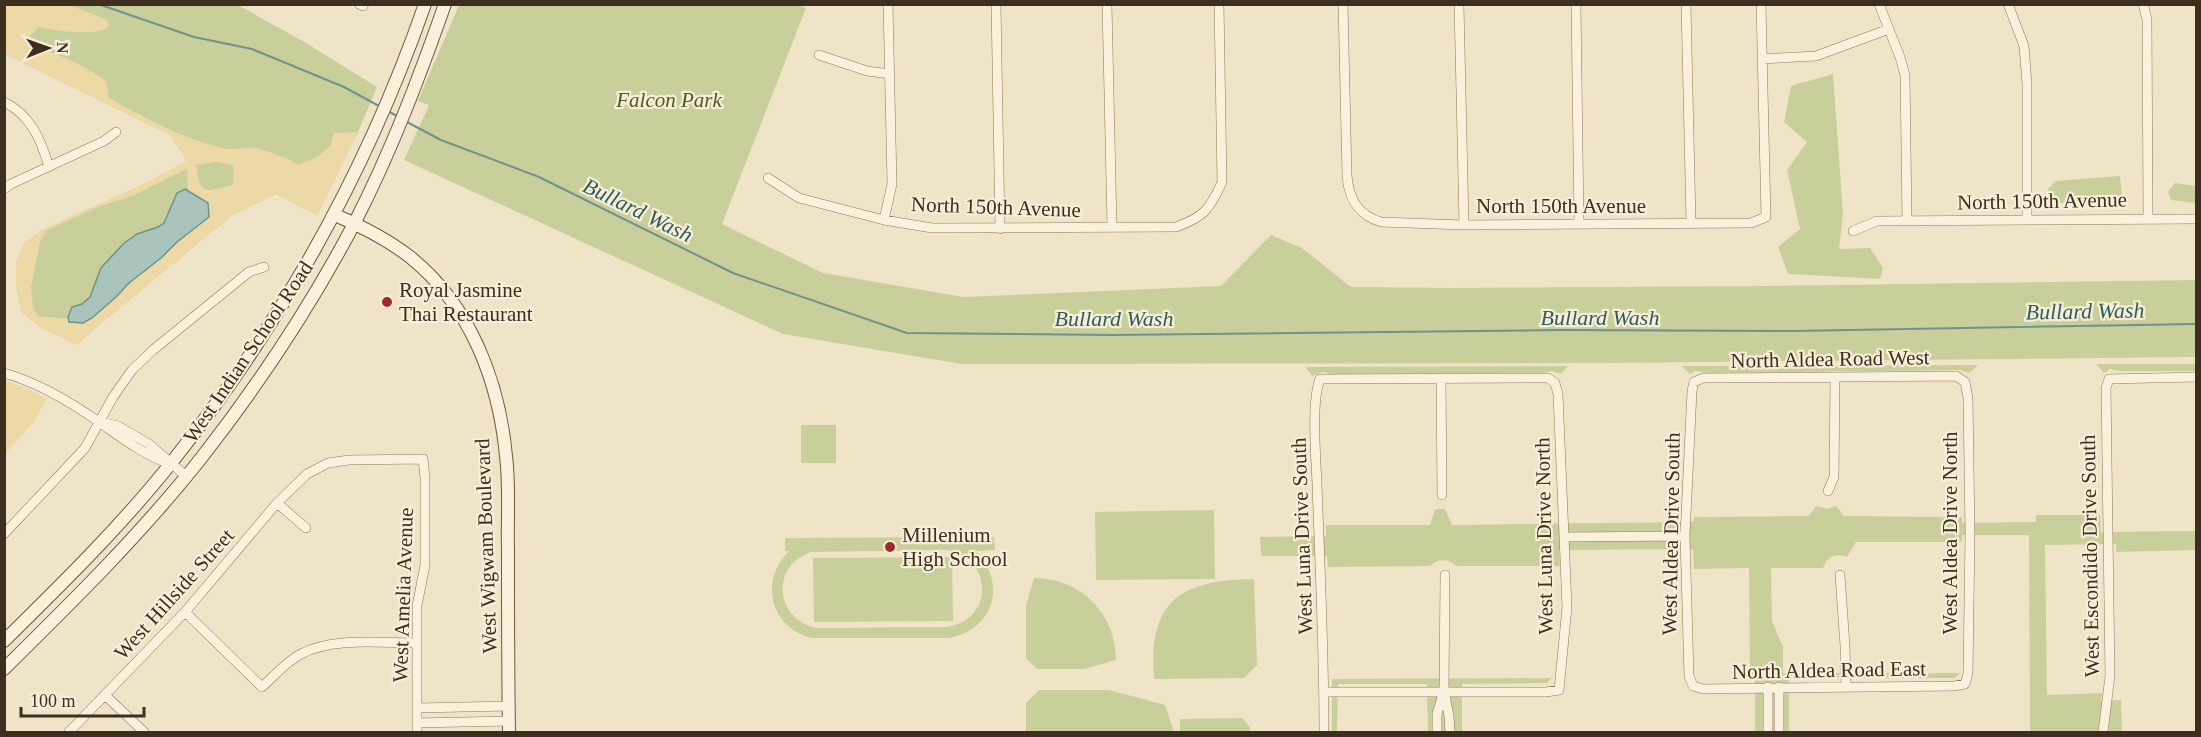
<svg xmlns="http://www.w3.org/2000/svg" width="2201" height="737" viewBox="0 0 2201 737" font-family="Georgia,serif">
<style>
.green{fill:#c9cf9b;fill-rule:evenodd}
.sand{fill:#ecd9a5;fill-rule:evenodd}
.water{fill:#a9c4bc;stroke:#6f938a;stroke-width:1.5}
.lines{fill:none;stroke-linecap:round;stroke-linejoin:round}
.stream{stroke:#6f938a;stroke-width:2}
.street-casing{stroke:#8d765c;stroke-width:10}
.secondary-casing{stroke:#6f573f;stroke-width:14}
.street{stroke:#faf1dc;stroke-width:9}
.secondary{stroke:#faf1dc;stroke-width:12}
.poi-dot{fill:#9e2a2b;stroke:#f7eed8;stroke-width:2}
.labels{text-anchor:middle;dominant-baseline:central;stroke-width:4.5;stroke-linejoin:round;paint-order:stroke}
.park-label{font-size:21px;font-style:italic;fill:#4d5a26;stroke:#f7eed8}
.street-label{font-size:21px;fill:#3d2e20;stroke:#f7eed8}
.poi-label{font-size:21px;fill:#3d2e20;stroke:#f7eed8;text-anchor:start}
.water-label{font-size:22px;font-style:italic;fill:#2f5d5a;stroke:#f7eed8}
</style>
<rect width="100%" height="100%" fill="#f0e4c8"/>
<path class="green" d="M4,5H238L306,43L377,87L358,132L317,215L276,194L232,215L92,331L77,345L42,328L22,313L16,287V263L25,242L42,230L146,183L187,161L170,135L5,54Z
M459,5L796,4L806,8L722,224L823,273L964,297L1221,286L1271,235L1302,248L1351,287L1451,288L1763,286L2196,280V357L1615,363L961,364L783,334L404,160L429,105L418,101Z
M1833,74L1843,214L1839,249L1870,248L1883,268L1880,279L1788,274L1778,247L1800,229L1787,170L1807,142L1784,122L1791,86Z
M2120,176L2122,197L2060,203L2051,200L2048,189L2056,181Z
M2175,183L2196,186V203L2171,200L2168,192Z
M2096,364H2196V371H2120L2110,369L2104,373Z
M1978,365L1970,373L1960,370L1707,373L1695,371L1690,374L1681,366Z
M1568,366L1561,374L1552,371L1544,373L1330,374L1323,372L1312,376L1305,367Z
M801,425H836V463H801Z
M1816,506L1827,509L1836,506L1844,516L1962,517V523L2036,522V515H2100L2101,532L2196,531V550L2116,552V544L2045,545L2047,695L2102,693L2101,701L2121,700L2122,732H2030L2029,535H1962V542H1856L1847,557C1835,553 1828,556 1823,568H1771L1772,621L1783,647V673H1960L1955,678H1789V732H1755V679L1750,678L1749,568L1694,569L1693,549L1559,550L1560,566H1457C1447,559 1440,558 1430,566L1328,567L1327,556H1261L1260,537L1326,536V525H1430L1435,509H1445L1452,525L1694,522V517L1809,516Z
M1214,510L1215,579L1096,580L1095,512Z
M994,537L995,550L975,551C1008,582 994,630 949,638H812C770,628 759,581 789,551H785V538ZM946,550C993,557 995,620 947,627L816,628C774,618 771,566 811,552Z
M952,557L953,621L814,622L813,558Z
M1034,578C1081,578 1116,614 1116,660L1084,669H1037L1026,658V606Z
M1254,579L1257,665L1244,678L1154,679C1148,601 1180,580 1254,579Z
M1552,678L1547,683L1462,684V732H1428L1427,684H1338L1337,732H1332V679Z
M1039,690H1109L1165,705L1174,732H1026V703Z
M1242,718L1250,727V732H1180V719Z"/>
<path class="sand" d="M6,4L70,5L107,20L109,26C101,37 52,31 39,27L29,37L33,46C46,48 93,70 103,79C108,84 108,90 108,97C142,117 189,142 228,149C237,150 247,147 256,148C264,150 294,160 298,165L319,156L330,146L334,133L358,132L317,215L276,194L232,215L92,331L77,345L42,328L22,313L16,287V263L25,242L42,230L146,183L187,161L170,135L5,54ZM216,162L234,165C232,172 235,179 232,185C207,191 200,198 196,165ZM187,169L188,190L208,203L209,217L177,242L161,258L129,283L116,297L92,318L68,319L38,316L33,307L31,287L40,242L47,230L98,207L132,196Z
M5,381L24,387L47,399L33,423L5,454Z"/>
<path class="water" d="M185,189L208,203L209,217L177,242L161,258L129,283L116,297L92,318L83,323L69,322L68,317L72,307L82,304L90,297L101,268L123,244L137,234L158,227L164,223L177,193Z"/>
<g class="lines">
<path class="stream" d="M98,4L194,37L252,49L344,87L379,106
M386,110L397,116
M405,121L441,140L539,177L733,273L907,333L1113,335L1561,330L1794,331L2196,324"/>
<g class="street-casing">
<path id="street" d="M359,4L363,6L364,4
M996,4L1000,229
M1107,4L1112,227
M1343,4L1347,176C1349,199 1358,215 1381,222L1464,225L1751,223L1766,217L1761,4
M1459,4L1464,225
M1576,4L1579,224
M1686,4L1691,223
M1879,4L1900,57L1905,75L1907,221
M2008,4L2024,46L2027,84V219
M2143,4L2147,19L2148,218
M819,55L867,71L890,74
M1762,59L1816,56L1889,29
M4,102C31,115 41,140 49,167
M768,178L799,198L884,220L932,228L1176,227C1204,217 1210,209 1222,182L1219,4
M4,189L11,184L104,141L116,132
M884,220L892,184L888,4
M1853,231L1877,221L2196,219
M4,373C36,382 72,403 99,422C122,438 144,455 170,464
M1956,376L1965,382L1968,398L1970,534L1968,673L1965,684L1954,686L1703,689L1693,686L1689,676L1685,536L1692,391L1694,382L1703,378Z
M1441,379L1442,495
M101,422L118,426L149,444L186,476
M1828,491L1834,477L1835,377
M277,503L306,528
M4,534L85,448L113,397L132,370L153,350L249,272L264,267
M1565,537L1685,536
M1445,575L1444,691L1449,716L1450,732
M1840,575L1845,646L1846,687
M185,612L262,687C274,676 287,661 301,654C332,637 382,643 416,643
M1779,687V732
M1324,692H1546L1559,690L1567,607L1558,394L1555,383L1548,378L1320,379C1311,402 1316,458 1317,484C1320,567 1324,650 1324,732
M106,696L144,732
M417,708L509,706
M417,723L509,721
M69,732L185,612L277,503L307,474L328,463L349,460L423,459L425,478V565L417,606V732
M1437,732V714L1443,694
M1768,732V687
M2103,732L2110,676L2106,388L2109,379L2196,377"/>
</g>
<g class="secondary-casing">
<path id="secondary" d="M335,215C361,226 387,239 410,257C470,305 499,381 506,456C510,487 507,519 508,551C508,612 508,672 509,732
M4,641C63,583 121,526 172,462C281,324 367,171 425,4
M4,669C73,601 142,533 202,457C259,384 312,304 355,222C391,152 419,78 445,4"/>
</g>
<use href="#street" class="street"/>
<use href="#secondary" class="secondary"/>
</g>
<g class="poi-dot">
<circle cx="387" cy="302" r="6"/>
<circle cx="890" cy="547" r="6"/>
</g>
<g class="labels">
<g class="park-label">
<text x="669" y="100">Falcon Park</text>
</g>
<g class="street-label">
<text transform="translate(2042 201) rotate(-1)">North 150th Avenue</text>
<text x="1561" y="206">North 150th Avenue</text>
<text transform="translate(996 207) rotate(2)">North 150th Avenue</text>
<text transform="translate(248 352) rotate(-56)">West Indian School Road</text>
<text transform="translate(1830 359) rotate(-1)">North Aldea Road West</text>
<text transform="translate(1950 533) rotate(-90)">West Aldea Drive North</text>
<text transform="translate(1671 534) rotate(-89)">West Aldea Drive South</text>
<text transform="translate(1302 536) rotate(-92)">West Luna Drive South</text>
<text transform="translate(1544 536) rotate(-91)">West Luna Drive North</text>
<text transform="translate(486 546) rotate(-92)">West Wigwam Boulevard</text>
<text transform="translate(2090 556) rotate(-91)">West Escondido Drive South</text>
<text transform="translate(174 594) rotate(-48)">West Hillside Street</text>
<text transform="translate(403 595) rotate(-88)">West Amelia Avenue</text>
<text transform="translate(1829 670) rotate(-1)">North Aldea Road East</text>
</g>
<g class="poi-label">
<text x="399" y="290">Royal Jasmine<tspan x="399" dy="24">Thai Restaurant</tspan></text>
<text x="902" y="535">Millenium<tspan x="902" dy="24">High School</tspan></text>
</g>
<g class="water-label">
<text transform="translate(638 210) rotate(26)">Bullard Wash</text>
<text transform="translate(2085 311) rotate(-1)">Bullard Wash</text>
<text x="1600" y="317">Bullard Wash</text>
<text x="1114" y="318">Bullard Wash</text>
</g>
</g>
<rect width="2201" height="737" fill="none" stroke="#3d2e20" stroke-width="12"/>
<g transform="translate(48 48) rotate(89)" stroke="#f7eed8" stroke-width="4.5" paint-order="stroke">
<path d="M0-4.5L10 22L0 15L-10 22Z" fill="#3d2e20"/>
<text y="-9" font-size="16" font-weight="bold" text-anchor="middle" fill="#3d2e20">N</text>
</g>
<path d="M21 707v9h123v-9" fill="none" stroke="#3d2e20" stroke-width="3"/>
<text x="30" y="707" font-size="18" fill="#3d2e20" stroke="#f7eed8" stroke-width="4.5" paint-order="stroke">100 m</text>
</svg>
